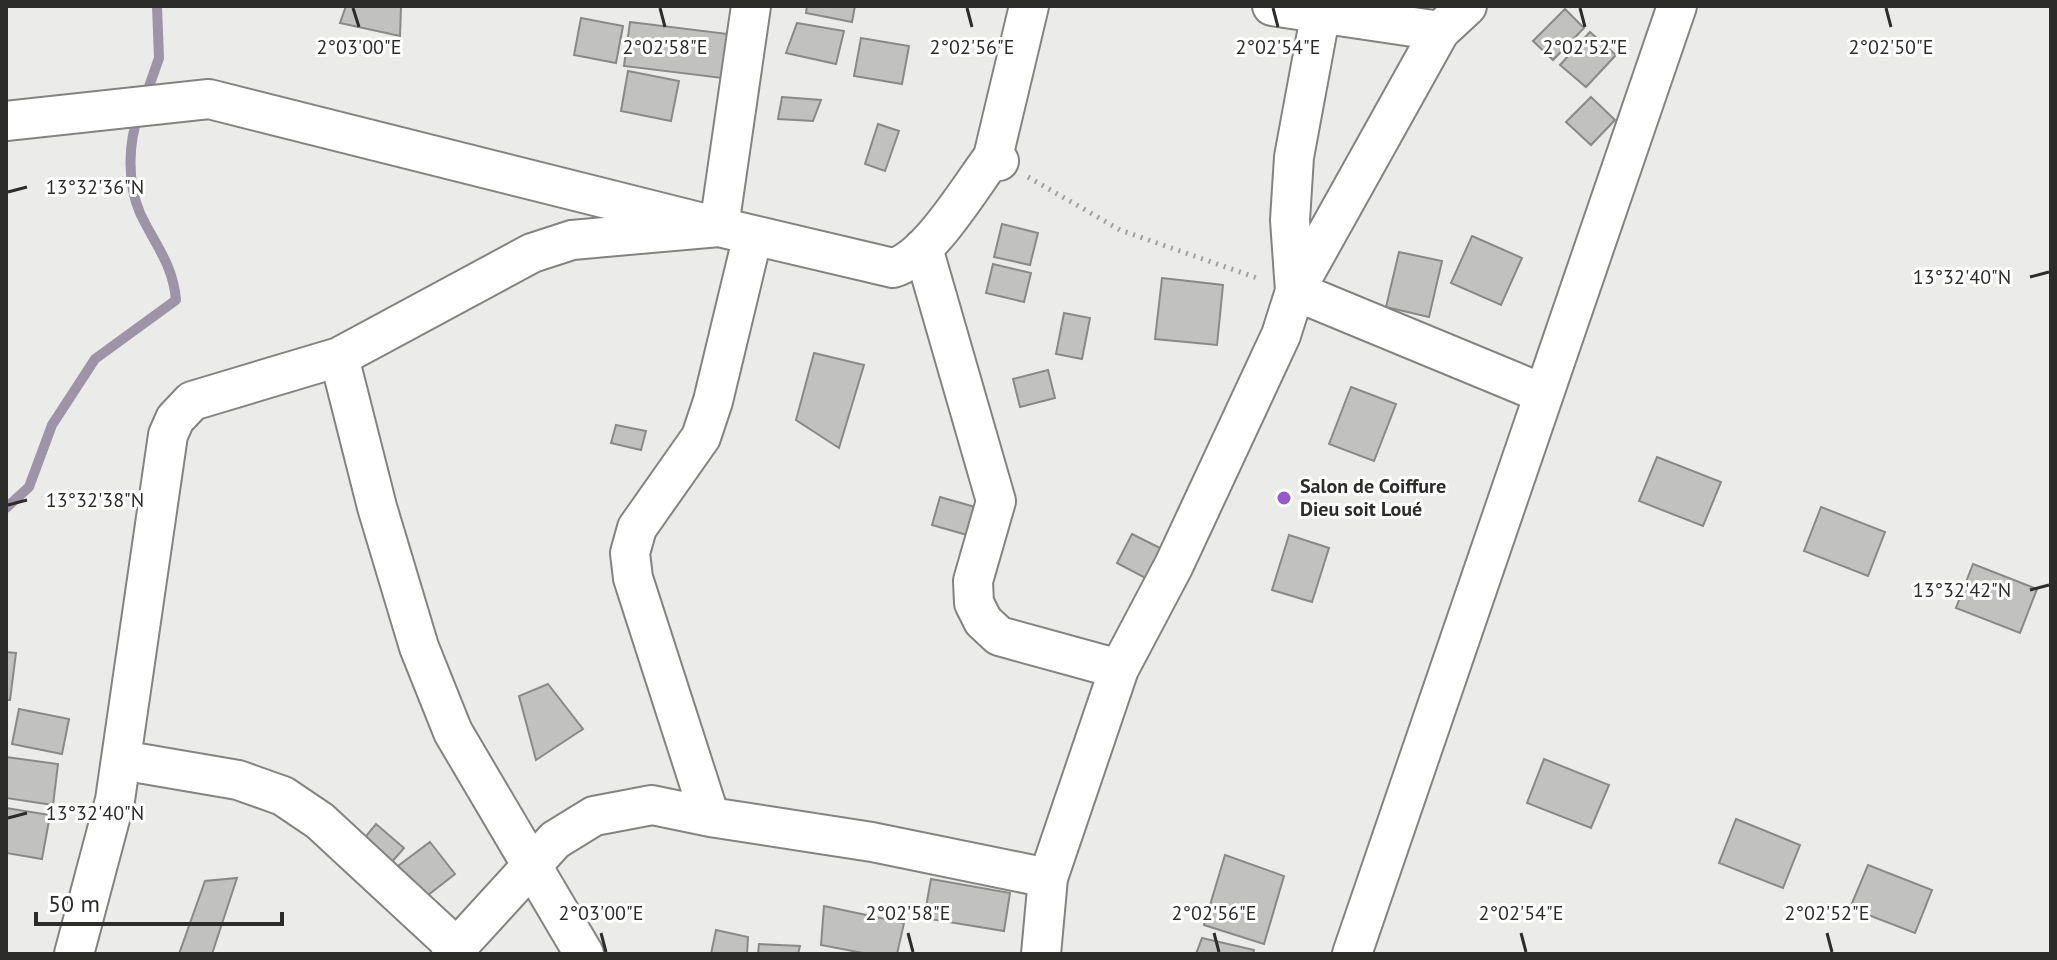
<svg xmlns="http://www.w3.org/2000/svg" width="2057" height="960" viewBox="0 0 2057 960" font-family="'PT Sans',sans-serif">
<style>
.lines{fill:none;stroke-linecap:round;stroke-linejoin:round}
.stream{stroke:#9d94a8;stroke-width:10}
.building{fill:#c1c2bf;stroke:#898a87;stroke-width:2}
.minor-casing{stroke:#838481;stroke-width:42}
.path{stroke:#a0a19f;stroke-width:5;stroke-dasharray:2 6;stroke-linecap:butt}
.minor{stroke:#fff;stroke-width:38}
.ticks{fill:none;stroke:#2c2d2b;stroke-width:3}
.poi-dot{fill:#9757cd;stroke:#fff;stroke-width:3}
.labels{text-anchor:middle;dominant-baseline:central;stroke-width:6;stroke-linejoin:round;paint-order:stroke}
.poi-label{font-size:20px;font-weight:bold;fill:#2c2d2b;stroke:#fff;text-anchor:start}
.ticks-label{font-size:20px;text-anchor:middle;fill:#2c2d2b;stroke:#fff;stroke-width:6;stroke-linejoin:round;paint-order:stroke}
</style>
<rect width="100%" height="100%" fill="#ebece9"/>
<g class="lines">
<path class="stream" d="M145,98L159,58L157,6
M6,508L29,487L52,425L95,359L176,300C173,264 155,245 140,213C127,183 128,143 139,113"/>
</g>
<path class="building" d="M346,6H401L400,36L340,23Z
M807,6H855L852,22L806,13Z
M1565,9L1584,28L1553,60L1533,41Z
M581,18L623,26L616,63L574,55Z
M630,22L728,34L722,78L624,66Z
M797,23L844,31L836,64L786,53Z
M1590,32L1616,55L1586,87L1560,65Z
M861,38L909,46L902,84L854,76Z
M628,71L679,81L671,121L621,111Z
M782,97L821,100L813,121L778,119Z
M1591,97L1615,120L1591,145L1566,122Z
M878,124L899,131L885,171L865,164Z
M1002,224L1038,233L1030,265L994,257Z
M1472,236L1522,258L1501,305L1451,283Z
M1399,252L1442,261L1429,317L1386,307Z
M993,264L1031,273L1024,302L986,293Z
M1162,278L1223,285L1217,345L1155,339Z
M1064,313L1090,318L1082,359L1056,354Z
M814,353L864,365L839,448L796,420Z
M1048,370L1055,398L1020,407L1013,379Z
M1351,387L1396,404L1374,461L1329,444Z
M616,425L646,431L641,450L611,443Z
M1657,457L1721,482L1703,526L1639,501Z
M940,497L975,507L967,535L932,525Z
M1821,507L1885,532L1868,576L1804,551Z
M1132,534L1166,551L1151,581L1117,563Z
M1289,535L1329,548L1312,602L1272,590Z
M1973,564L2037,589L2020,633L1956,608Z
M6,652L16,653L10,700H6Z
M548,684L583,729L536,760L519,696Z
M19,709L69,719L62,754L12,744Z
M6,757L58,764L53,805L6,798Z
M1544,759L1609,785L1591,828L1527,803Z
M6,808L50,815L42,859L6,853Z
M1736,819L1800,845L1783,888L1719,863Z
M376,824L404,848L390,864L362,841Z
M430,842L455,874L423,899L398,866Z
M1225,855L1284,876L1264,944L1204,925Z
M1868,865L1932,890L1915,933L1850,908Z
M237,878L212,954H179L205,881Z
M931,879L1010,893L1004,931L924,918Z
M824,906L904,923L897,954H868L821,945Z
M716,930L748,937L747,954H711Z
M1202,938L1254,950L1253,954H1196Z
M759,944L800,946L798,954H758Z"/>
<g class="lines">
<g class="minor-casing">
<path id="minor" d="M1272,6L1440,31
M1322,6L1294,157L1290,220L1295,291L1544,394
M6,121L209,99L719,227L751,6
M993,157L1029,6
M923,248L996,501L973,581L974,603L983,621L999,636L1119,669
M339,357L377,507L419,647L453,732L584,954
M121,760L238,780L283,796L320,821L457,948
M710,817L633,578L630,553L637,528L701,437L713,401L753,235
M74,954L115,800L168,435L175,419L192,401L339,357L532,253L572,240L719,227L893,268C929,258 970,187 993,157L999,161
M451,954L555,840L594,816L652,805L710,817L872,842L1048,878
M1041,954L1048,878L1119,669L1174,565L1281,335L1295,291L1440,31L1467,6
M1352,954L1677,6"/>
</g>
<path class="path" d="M1028,177L1120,230L1260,279"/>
<use href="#minor" class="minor"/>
</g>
<path class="ticks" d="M353,8L359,27M660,8L665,27M967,8L972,27M1273,8L1278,27M1580,8L1585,27M1886,8L1891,27M8,192L27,187M2030,277L2049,272M8,505L27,500M2030,590L2049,585M8,818L27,813M601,933L606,952M908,933L913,952M1214,933L1219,952M1521,933L1526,952M1827,933L1832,952"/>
<circle class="poi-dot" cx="1284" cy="498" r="8"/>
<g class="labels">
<g class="poi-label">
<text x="1300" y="486">Salon de Coiffure<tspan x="1300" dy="23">Dieu soit Loué</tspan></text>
</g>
</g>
<g class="ticks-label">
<text x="359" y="54">2°03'00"E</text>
<text x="665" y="54">2°02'58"E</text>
<text x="972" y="54">2°02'56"E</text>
<text x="1278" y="54">2°02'54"E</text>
<text x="1585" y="54">2°02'52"E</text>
<text x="1891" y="54">2°02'50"E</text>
<text x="95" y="194">13°32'36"N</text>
<text x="1962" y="284">13°32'40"N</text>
<text x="95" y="507">13°32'38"N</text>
<text x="1962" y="597">13°32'42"N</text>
<text x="95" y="820">13°32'40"N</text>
<text x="601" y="920">2°03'00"E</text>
<text x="908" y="920">2°02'58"E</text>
<text x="1214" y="920">2°02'56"E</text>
<text x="1521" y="920">2°02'54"E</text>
<text x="1827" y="920">2°02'52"E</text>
</g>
<rect width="2057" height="960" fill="none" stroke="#2c2d2b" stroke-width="16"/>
<path d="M36 912v12h246v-12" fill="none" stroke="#2c2d2b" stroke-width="4"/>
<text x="48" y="912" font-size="24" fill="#2c2d2b" stroke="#ffffff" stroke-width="6" paint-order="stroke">50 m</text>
</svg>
